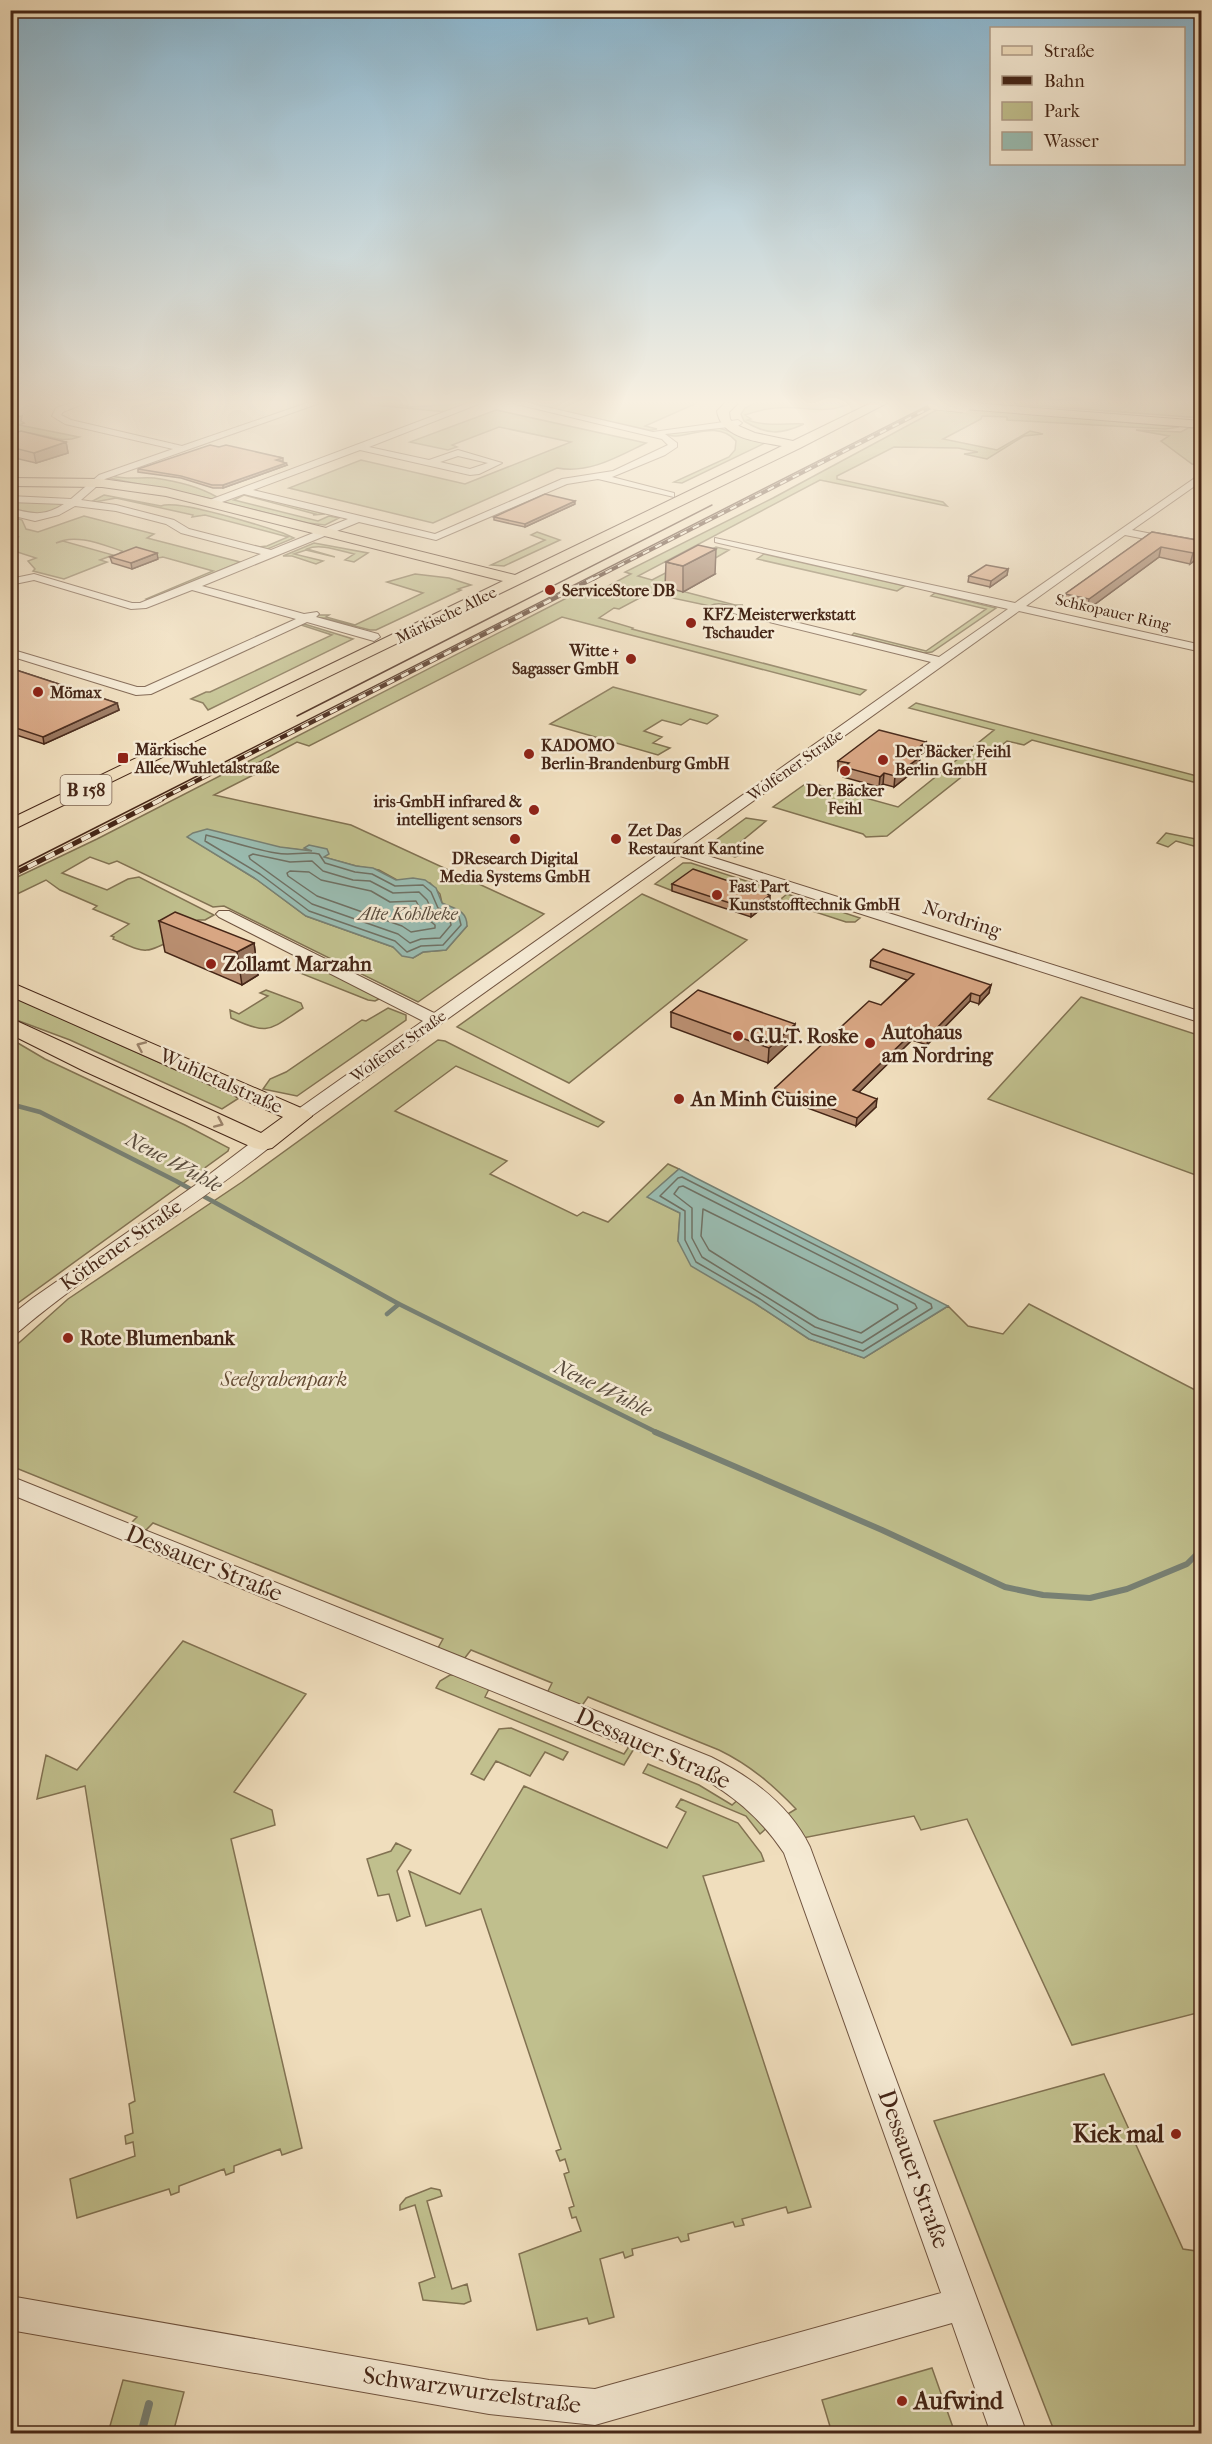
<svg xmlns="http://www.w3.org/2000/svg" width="1212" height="2444" viewBox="0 0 1212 2444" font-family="'IM FELL French Canon',serif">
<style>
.green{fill:#c0bf8d;stroke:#827252;stroke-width:1.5;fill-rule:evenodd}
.water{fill:#9abcb1;stroke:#788073;stroke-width:1.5}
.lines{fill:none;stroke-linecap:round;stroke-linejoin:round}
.shore{stroke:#707164;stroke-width:1.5}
.stream-far2{stroke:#788073;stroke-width:4.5}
.stream-far1{stroke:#788073;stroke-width:6}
.stream{stroke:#788073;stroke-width:8}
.minor-casing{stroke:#705440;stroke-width:2}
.major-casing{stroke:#452617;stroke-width:2}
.minor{fill:#f5ead4;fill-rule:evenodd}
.major{fill:#f0debd;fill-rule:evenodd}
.tram{stroke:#452617;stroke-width:1.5}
.rail-far2-casing{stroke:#452617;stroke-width:4}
.rail-far1-casing{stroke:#452617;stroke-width:4.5}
.rail-casing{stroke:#452617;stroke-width:5}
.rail-far2{stroke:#f5ead4;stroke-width:2;stroke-dasharray:7;stroke-linecap:butt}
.rail-far1{stroke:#f5ead4;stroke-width:3;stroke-dasharray:8;stroke-linecap:butt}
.rail{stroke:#f5ead4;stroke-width:4;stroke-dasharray:10;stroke-linecap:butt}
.major-bridge-casing{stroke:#452617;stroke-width:14;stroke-linecap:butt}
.major-bridge{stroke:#f0debd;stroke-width:13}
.wall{fill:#ba8f71;stroke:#452617;stroke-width:1.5}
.shaded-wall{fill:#97745c;stroke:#452617;stroke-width:1.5}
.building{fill:#d8a683;stroke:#452617;stroke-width:1.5}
.oneway{stroke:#9a826a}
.poi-dot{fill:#8f2418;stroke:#f5ead4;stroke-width:2}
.labels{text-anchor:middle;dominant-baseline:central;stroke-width:5;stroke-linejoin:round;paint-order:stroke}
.far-poi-label{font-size:16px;font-weight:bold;fill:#452617;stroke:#f5ead4;text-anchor:start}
.far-street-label{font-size:16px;fill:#452617;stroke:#f5ead4}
.shield{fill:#f5ead4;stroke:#7a6150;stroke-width:1.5}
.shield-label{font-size:18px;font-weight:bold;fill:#452617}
.far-water-label{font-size:18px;font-style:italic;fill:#5a4c3e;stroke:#f5ead4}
.street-label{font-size:20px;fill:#452617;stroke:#f5ead4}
.poi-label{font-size:20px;font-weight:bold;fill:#452617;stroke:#f5ead4;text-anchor:start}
.park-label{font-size:20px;font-style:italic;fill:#644c34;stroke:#f5ead4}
.water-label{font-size:21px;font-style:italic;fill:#5a4c3e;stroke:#f5ead4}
.near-street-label{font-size:24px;fill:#452617;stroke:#f5ead4}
.near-poi-label{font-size:24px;font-weight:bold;fill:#452617;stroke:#f5ead4;text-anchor:end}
</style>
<rect width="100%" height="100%" fill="#f0debd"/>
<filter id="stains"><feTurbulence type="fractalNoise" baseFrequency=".00333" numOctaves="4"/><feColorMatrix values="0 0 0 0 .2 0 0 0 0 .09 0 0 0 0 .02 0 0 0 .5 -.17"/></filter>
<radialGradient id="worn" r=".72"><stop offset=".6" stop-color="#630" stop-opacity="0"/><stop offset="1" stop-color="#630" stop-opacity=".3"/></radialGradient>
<path class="green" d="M352,403H394L410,407L473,403L447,412Z
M527,403H697L645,426L657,429L647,431L649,430Z
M755,403H851C824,416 804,405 776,408C764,409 756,411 745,415L751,419L747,420C767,427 786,423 804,424C780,435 767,435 744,421L741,414L745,408Z
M1001,403H1201V418Z
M944,406L1179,427L1165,429L1007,420V417L982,416L981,419L943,439L997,450L1030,431L1043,434L1024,436L987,459L964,454L978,452L958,448L894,447L837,476V479L943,502L947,506L820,480L638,576L652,580L716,547L729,550L666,587L735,605H743C731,609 721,600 710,606L649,593L619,609L614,608L599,618L633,628L632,629L866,690L860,695L562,617L309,746L297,742L250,767L261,771L214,795L351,825L544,914L418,1002L224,906L213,907L117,861L109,864L90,857L62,873L107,890L128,879L139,877L214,915L205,920H198L169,935L175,938C144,956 144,952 113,939L114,937L111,936L129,924L93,909L97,906L60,890L46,880L11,897V880L97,839L586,588L599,591L631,574L625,572L773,498ZM188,837L318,852L323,857L356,866L379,870L397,880L430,883L440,894L442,903L467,926L446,950L423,952L413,958L393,947L306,916L256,879Z
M496,410L646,443C619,456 590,474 557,468L433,523L289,488L361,460L465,484L571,442L499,427L452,445L457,447L448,450L410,442Z
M17,411L15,417L22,416L21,421L24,423L19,425L79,437C61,443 53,437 35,434C27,432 19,434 11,432L10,412Z
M719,428L765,443L682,483L674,482L729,457L735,450L736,441C715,417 681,443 665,434Z
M1188,428H1201V464L1200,465L1192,464L1161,441L1169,436L1136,430L1181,432Z
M112,476C128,480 139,477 154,478C176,481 198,486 217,497L212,499L109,478Z
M242,493L325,514L313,515L315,514L244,495L234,500L318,521L329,516L339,518L325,525L308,523L223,502Z
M104,495L161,506C177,499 262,526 283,533L294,538L265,550L259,547L267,546L288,537L205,515L192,517L193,515L116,498L89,503Z
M10,501L63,503L65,504L42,517L11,510Z
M10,516L22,520L26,529L38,532L84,516L154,534L147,538L240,562L148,600L146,599L213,571L163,557C154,560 147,554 139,553C131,553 129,556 120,553L122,551C103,545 76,533 56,543L63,541L113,555L100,560L107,562L64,579L33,571L35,569L28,561L36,558L11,550V540L18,537L11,535Z
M537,532L560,540L504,566L491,565L545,540L531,535Z
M314,543L368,553L354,562L345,560L354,554C340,551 320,543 307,549L335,557L306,550L294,554L323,561L316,564L292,556H283Z
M764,554L905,586L897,591L757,559Z
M415,574L449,578L471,585L458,589L461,590L376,630H370L323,618H317L315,615H329L326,617L355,625L423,593L387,582Z
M935,593L996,608L932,652L924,653L852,635L854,633L926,651L986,609L931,596Z
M301,623L353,639L208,710L203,703L191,699L206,692H210L332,635L301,625Z
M613,687L717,715L718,716L707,724L690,719L681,725L662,720L644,731L662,737L653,743L670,748L658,755L550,724Z
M916,703L1201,777V784L1032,740L1024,745L1007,741L887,836L866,837L863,834L773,807L808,782L898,807L994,730L909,708Z
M746,818L766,821L737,845L753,851L735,857L709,849L708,846Z
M1166,833L1201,840V848L1176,841L1168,847L1157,843Z
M683,863H691L774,890L762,900L673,891L655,884Z
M642,894L747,940L569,1083L457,1027Z
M787,894L860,918L855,922H846L791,904L787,908L781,899Z
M316,966L379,998V999L375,1001L368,1000L300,973L304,967Z
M266,990L301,1003L303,1008C269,1030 269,1036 231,1018L230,1010L239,1014L268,996L260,993Z
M11,996L239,1098L222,1109L70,1040L11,1018Z
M1081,997L1201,1036V1177L988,1099Z
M388,1008L406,1015V1020L297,1096L263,1089L270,1079L286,1072L362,1020L366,1021Z
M11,1039L45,1059L185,1125L229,1148L228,1151L11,1308Z
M438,1040L445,1041L604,1122L598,1127L456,1066L395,1111L507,1161L490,1174L577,1216L583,1212L608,1222L668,1164L679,1169L648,1197L680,1213L678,1241L756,1304L809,1339L864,1358L948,1306L968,1326L1003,1334L1029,1304L1201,1393V2012L1072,2045L967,1819L921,1830L914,1816L803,1838L786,1815L796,1809C773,1785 750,1765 719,1750L588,1697L581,1707L547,1693L552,1683L471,1650L464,1659L438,1648L443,1639L153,1523L144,1532L130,1524L137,1517L11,1466V1350L68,1299L242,1182Z
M183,1641L306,1694L234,1792L272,1810L275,1825L231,1839L302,2148L282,2155L280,2149L234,2166V2172L226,2175L224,2169L179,2186V2192L171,2195L169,2189L77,2218L70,2179L135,2156L133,2142L126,2144L125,2136L133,2133L129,2104L135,2101L85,1786L37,1799L46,1755L77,1770Z
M450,1675H457L490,1687L485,1697L624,1754L630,1745L635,1747L624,1765L436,1688L440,1681Z
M511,1728L568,1752L563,1760L545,1752L530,1776L496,1761L484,1780L471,1774L499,1729Z
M648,1764L699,1785L732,1805L741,1797L770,1825L760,1834L746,1816L643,1773Z
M524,1786L667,1848L686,1812L676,1807L681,1799L738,1823L761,1853L764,1861L703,1876L811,2207L788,2213L786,2207L742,2219L744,2225L735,2227L733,2222L688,2234L689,2240L681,2242L678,2237L632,2249L633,2255L625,2258L623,2252L600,2259L614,2317L589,2324L587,2318L537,2330L519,2254L581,2231L576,2217L572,2218L569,2208L574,2206L564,2174L569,2172L565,2159L560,2161L556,2151L561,2149L481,1909L426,1926L409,1871L460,1894Z
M396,1843L411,1850L397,1871L410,1916L397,1921L389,1894L378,1896L367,1859L391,1851Z
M1104,2074L1183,2249L1196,2251L1201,2265V2433H1055L934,2121Z
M431,2188L440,2190L442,2196L427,2201L452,2289L467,2284L471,2301L464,2304L423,2300L419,2283L435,2277L415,2205L400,2210V2205L406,2198Z
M932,2368L955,2433H832L822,2400Z
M123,2380L184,2392L173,2433H108Z"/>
<path class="water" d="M207,829L280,847L312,851L304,848L309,845L327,849L329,854L324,857L356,866L373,868L396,880L413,878L425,880L436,888L442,903C455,909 467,910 467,926L446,950L423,952L413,958L402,956L393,947L306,916L256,879L187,837L193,833Z
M679,1169L696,1178L948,1306L864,1358L809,1339L756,1304L691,1266L678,1241L680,1213L647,1197Z"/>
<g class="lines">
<path class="shore" d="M206,835C230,841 252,849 276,853C291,856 306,851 319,854L325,863L355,872L372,874L395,886L423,885L431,892L438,908L459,917L461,925L443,945L421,946L407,952L395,941L309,911L260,874L205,841Z
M253,854L290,862L312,861L323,871L353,880L370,881L393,893L419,892L427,900L433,913L450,921L451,925L440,938L421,939L410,943L398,934L312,904L250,859L249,856Z
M290,871L309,872L321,880L371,891L390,902L416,901L424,916L435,925V928L411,932L402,926L317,896L288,876L287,873Z
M682,1177L931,1304L932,1308L863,1351L812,1334L760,1299L696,1262L685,1240V1211L660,1196L678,1178Z
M683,1186L915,1304L917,1308L862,1343L815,1327L702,1257L692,1238V1208L674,1194L679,1187Z
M703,1209L897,1305L898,1309L861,1333L819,1319L709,1250L701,1236Z"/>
<path class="stream-far2" d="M10,1104L40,1112L176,1181L399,1304L658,1433
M387,1314L399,1304"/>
<path class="stream-far1" d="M655,1432L882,1530L1005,1587L1043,1595L1090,1598L1127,1589L1187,1564L1202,1549"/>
<path class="stream" d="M141,2434L149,2404"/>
<g class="minor-casing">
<path id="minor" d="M71,403H85L63,412L61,415L71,420L182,446L307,403H320L105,479L81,500L116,505L174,520L189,529L271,550L348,519L244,494L211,506L206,503L207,501L468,403H481L369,447L429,460L458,450L502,463L479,474L470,475L360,450L253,490L435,534L562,479L613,471L668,445L662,439L512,403H529L653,432L738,420L742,423L738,426L665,434L677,443V447L665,455L612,477L674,493V497L598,479L567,484L436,540L359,522L202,586L304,614L317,612L319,614L316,617L378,634L380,637L374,641L307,622L151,694L136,695L10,656V649L137,687H145L296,619L192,590L146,608L131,609L34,580L10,585V579L34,574L132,603H140L261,554L181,533L166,524L116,511L75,506L59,515L35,521L10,515V508C32,514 44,517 64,504L10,502V496L71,499L99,475L173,449L65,424L52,416L56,408ZM458,456L488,463L470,469L440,462Z
M1202,473V481L1132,530L1202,544V550L1125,535L1026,606L1202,645V652L1019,611L686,849L1202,1012V1023L677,855L306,1120H294L291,1116L294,1112L423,1021L219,917L216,914L219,911H229L434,1013L931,662L721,610V606L725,605L939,657L1008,609L719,543L715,542V538L1015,603Z
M263,1137L270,1139L272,1143L270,1147C188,1212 97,1265 17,1333L10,1335V1316L33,1298L194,1186L256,1139Z
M10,1476L711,1757C751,1777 790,1805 810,1847L1027,2434H991L952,2323L595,2425L489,2414L10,2330V2296L489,2380L595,2389L941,2293L784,1853C760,1817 731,1793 693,1773L10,1494Z"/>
</g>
<g class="major-casing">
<path id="major" d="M725,403H738L729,412L730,419L734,424L755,433L793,441L871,403H887L800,448L10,831V819L503,581L166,496L102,487L10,486V478L102,479L166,488L515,575L782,446C760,442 721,439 717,411Z
M973,403L1202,421V428L964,409L958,406L961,403Z
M10,982L308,1111L312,1116L272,1148L263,1150L254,1148L84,1071L10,1034V1018L261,1133L283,1117L10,996Z"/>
</g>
<use href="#minor" class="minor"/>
<use href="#major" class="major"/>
<path class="tram" d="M297,716L712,505
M10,871L933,403"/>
<g class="rail-far2-casing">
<path id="rail-far2" d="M593,579L939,403"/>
</g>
<g class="rail-far1-casing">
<path id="rail-far1" d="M159,800L596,577"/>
</g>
<g class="rail-casing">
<path id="rail" d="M10,876L162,799"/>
</g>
<use href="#rail-far2" class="rail-far2"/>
<use href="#rail-far1" class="rail-far1"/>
<use href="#rail" class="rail"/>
<g class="major-bridge-casing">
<path id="major-bridge" d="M934,403L964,406"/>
</g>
<use href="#major-bridge" class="major-bridge"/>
</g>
<path class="wall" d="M10,434L66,442L68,453L36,463L10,457Z
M219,447L283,458V461H281L287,465L223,488H213L181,478L138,472V469Z
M575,504L525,527L494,520V517Z
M1202,528V555L1190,564L1159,557L1087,610L1063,604L1065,594L1152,532L1197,540L1199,530Z
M110,557L158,559L132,569L112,563Z
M666,562L715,574L683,592L665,587Z
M1008,569L1007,575L990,587L968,582L969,576Z
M10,668L117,703L119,710L44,744L10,733Z
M924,752L919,756L920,757L919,767L894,787L883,784L879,787L843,777L844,773L838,771V761Z
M672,884L770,902L751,917L672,891Z
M159,921L254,943L258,975L242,985L165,952Z
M871,960L989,993L979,1004L970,1001L927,1045L912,1040L859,1092L876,1107L856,1126L775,1096V1088L881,1005L907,980L870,967Z
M671,1012L793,1040L768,1063L671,1027Z"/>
<path class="shaded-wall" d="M66,442L68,453L36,463L34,453Z
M286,463L287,465L223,488V485Z
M575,501V504L525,527V524Z
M1161,547L1159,557L1087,610L1089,599Z
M1202,547V555L1190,564L1193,553Z
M716,549L715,574L683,592V566Z
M157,553L158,559L132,569L131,563Z
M1008,569L1007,575L990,587L991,581Z
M117,703L119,710L44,744L43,737Z
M926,742L924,752L908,764L910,754Z
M920,757L919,767L894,787L895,776Z
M884,773L883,784L879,787L880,777Z
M770,895V902L751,917V910Z
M254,943L258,975L242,985L237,952Z
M991,985L989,993L979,1004L980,996Z
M971,993L970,1001L927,1045L928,1037Z
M795,1024L793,1040L768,1063L769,1048Z
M913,1032L912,1040L853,1098V1090Z
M877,1099L876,1107L856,1126L857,1118Z"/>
<path class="building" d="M21,431L66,442L34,453L10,447V434Z
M210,445L219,447L226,445L283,458L276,460L286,463L223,485H212L181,476L138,469Z
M545,494L575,501L525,524L494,517Z
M1152,532L1202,541V547L1193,553L1161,547L1089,599L1065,594Z
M698,545L716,549L683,566L666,562Z
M136,547L157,553L131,563L110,557Z
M986,565L1008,569L991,581L969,576Z
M10,668L117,703L43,737L10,726Z
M879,730L926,742L910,754L920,757L895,776L884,773L880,777L844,767L849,763L838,761Z
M693,869L770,895L751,910L672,884Z
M175,912L254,943L237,952L159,921Z
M883,949L991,985L980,996L971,993L928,1037L913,1032L853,1090L877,1099L857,1118L775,1088L869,1001L881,1005L914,974L871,960Z
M698,990L795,1024L769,1048L671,1012Z"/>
<defs><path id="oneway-chevron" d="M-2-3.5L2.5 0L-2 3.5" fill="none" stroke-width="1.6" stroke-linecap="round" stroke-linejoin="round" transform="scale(1.5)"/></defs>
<g class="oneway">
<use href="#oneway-chevron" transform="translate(141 1046) rotate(-156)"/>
<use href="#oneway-chevron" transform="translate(219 1123) rotate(24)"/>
</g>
<linearGradient id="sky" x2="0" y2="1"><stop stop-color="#89b7d2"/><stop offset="0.54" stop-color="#f8f0e1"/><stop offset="1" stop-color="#f8f0e1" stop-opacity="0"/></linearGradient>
<rect width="1212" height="745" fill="url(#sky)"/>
<g class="poi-dot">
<circle cx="550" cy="590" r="6"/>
<circle cx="691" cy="623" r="6"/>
<circle cx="631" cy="659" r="6"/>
<circle cx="38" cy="692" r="6"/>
<circle cx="529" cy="754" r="6"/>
<rect x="117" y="752" width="12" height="12" rx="3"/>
<circle cx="883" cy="760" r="6"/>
<circle cx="845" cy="771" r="6"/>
<circle cx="534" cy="810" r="6"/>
<circle cx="515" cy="839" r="6"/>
<circle cx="616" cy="839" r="6"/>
<circle cx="717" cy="895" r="6"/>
<circle cx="211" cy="964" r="6"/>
<circle cx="738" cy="1036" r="6"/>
<circle cx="870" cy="1043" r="6"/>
<circle cx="679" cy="1099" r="6"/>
<circle cx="68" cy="1338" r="6"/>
<circle cx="1176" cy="2134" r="6"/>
<circle cx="902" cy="2401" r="6"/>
</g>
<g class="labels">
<g class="far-poi-label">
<text x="562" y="590">ServiceStore DB</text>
<text x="703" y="614">KFZ Meisterwerkstatt<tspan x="703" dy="18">Tschauder</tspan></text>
<text x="619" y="650" text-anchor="end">Witte +<tspan x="619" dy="18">Sagasser GmbH</tspan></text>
<text x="50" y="692">Mömax</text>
<text x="541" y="745">KADOMO<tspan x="541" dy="18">Berlin-Brandenburg GmbH</tspan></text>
<text x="135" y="749">Märkische<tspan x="135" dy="18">Allee/Wuhletalstraße</tspan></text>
<text x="895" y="751">Der Bäcker Feihl<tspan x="895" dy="18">Berlin GmbH</tspan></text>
<text x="845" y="790" text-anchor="middle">Der Bäcker<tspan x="845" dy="18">Feihl</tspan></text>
<text x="522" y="801" text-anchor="end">iris-GmbH infrared &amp;<tspan x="522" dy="18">intelligent sensors</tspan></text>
<text x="628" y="830">Zet Das<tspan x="628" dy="18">Restaurant Kantine</tspan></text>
<text x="515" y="858" text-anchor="middle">DResearch Digital<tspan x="515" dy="18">Media Systems GmbH</tspan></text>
<text x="729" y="886">Fast Part<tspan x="729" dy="18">Kunststofftechnik GmbH</tspan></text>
</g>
<g class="far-street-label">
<text transform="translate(1113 612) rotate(13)">Schkopauer Ring</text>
<text transform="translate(446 615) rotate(-26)">Märkische Allee</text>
<text transform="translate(795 765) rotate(-35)">Wolfener Straße</text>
<text transform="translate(398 1046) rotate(-35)">Wolfener Straße</text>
</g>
<rect class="shield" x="60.5" y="775" width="51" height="30" rx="4.5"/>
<g class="shield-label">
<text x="86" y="790">B 158</text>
</g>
<g class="far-water-label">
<text x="408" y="914">Alte Kohlbeke</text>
</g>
<g class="street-label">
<text transform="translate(962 919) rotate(18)">Nordring</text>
<text transform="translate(221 1081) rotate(24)">Wuhletalstraße</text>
<text transform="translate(121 1245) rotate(-35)">Köthener Straße</text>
</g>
<g class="poi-label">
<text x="223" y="964">Zollamt Marzahn</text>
<text x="882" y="1032">Autohaus<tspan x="882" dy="23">am Nordring</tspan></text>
<text x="750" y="1036">G.U.T. Roske</text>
<text x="691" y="1099">An Minh Cuisine</text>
<text x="80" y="1338">Rote Blumenbank</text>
</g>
<g class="park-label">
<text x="284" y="1379">Seelgrabenpark</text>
</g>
<g class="water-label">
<text transform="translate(174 1162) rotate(28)">Neue Wuhle</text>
<text transform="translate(603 1388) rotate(26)">Neue Wuhle</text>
</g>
<g class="near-street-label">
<text transform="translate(204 1563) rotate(22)">Dessauer Straße</text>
<text transform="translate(653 1748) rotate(24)">Dessauer Straße</text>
<text transform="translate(914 2169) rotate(70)">Dessauer Straße</text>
<text transform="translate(472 2390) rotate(8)">Schwarzwurzelstraße</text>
</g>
<g class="near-poi-label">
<text x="1164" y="2134">Kiek mal</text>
<text x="914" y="2401" text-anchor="start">Aufwind</text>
</g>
</g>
<rect width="1212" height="2444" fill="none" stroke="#f0debd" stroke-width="36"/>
<rect x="12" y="12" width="1188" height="2420" fill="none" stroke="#452617" stroke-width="3"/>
<rect x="18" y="18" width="1176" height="2408" fill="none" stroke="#452617" stroke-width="1.5"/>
<rect x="990" y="27" width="195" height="138" fill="#f5ead4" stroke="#af9c88" stroke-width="1.5"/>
<rect x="1002" y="46" width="30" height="9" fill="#f0debd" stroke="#af9c88" stroke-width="1.5"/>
<text x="1044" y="57" font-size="18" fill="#452617">Straße</text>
<rect x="1002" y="76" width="30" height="9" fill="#452617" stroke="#af9c88" stroke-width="1.5"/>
<text x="1044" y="87" font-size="18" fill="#452617">Bahn</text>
<rect x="1002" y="102" width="30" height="18" fill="#c0bf8d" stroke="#af9c88" stroke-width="1.5"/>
<text x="1044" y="117" font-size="18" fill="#452617">Park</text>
<rect x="1002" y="132" width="30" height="18" fill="#9abcb1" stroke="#af9c88" stroke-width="1.5"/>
<text x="1044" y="147" font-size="18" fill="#452617">Wasser</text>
<rect width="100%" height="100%" filter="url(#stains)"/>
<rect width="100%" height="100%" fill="url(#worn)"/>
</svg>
